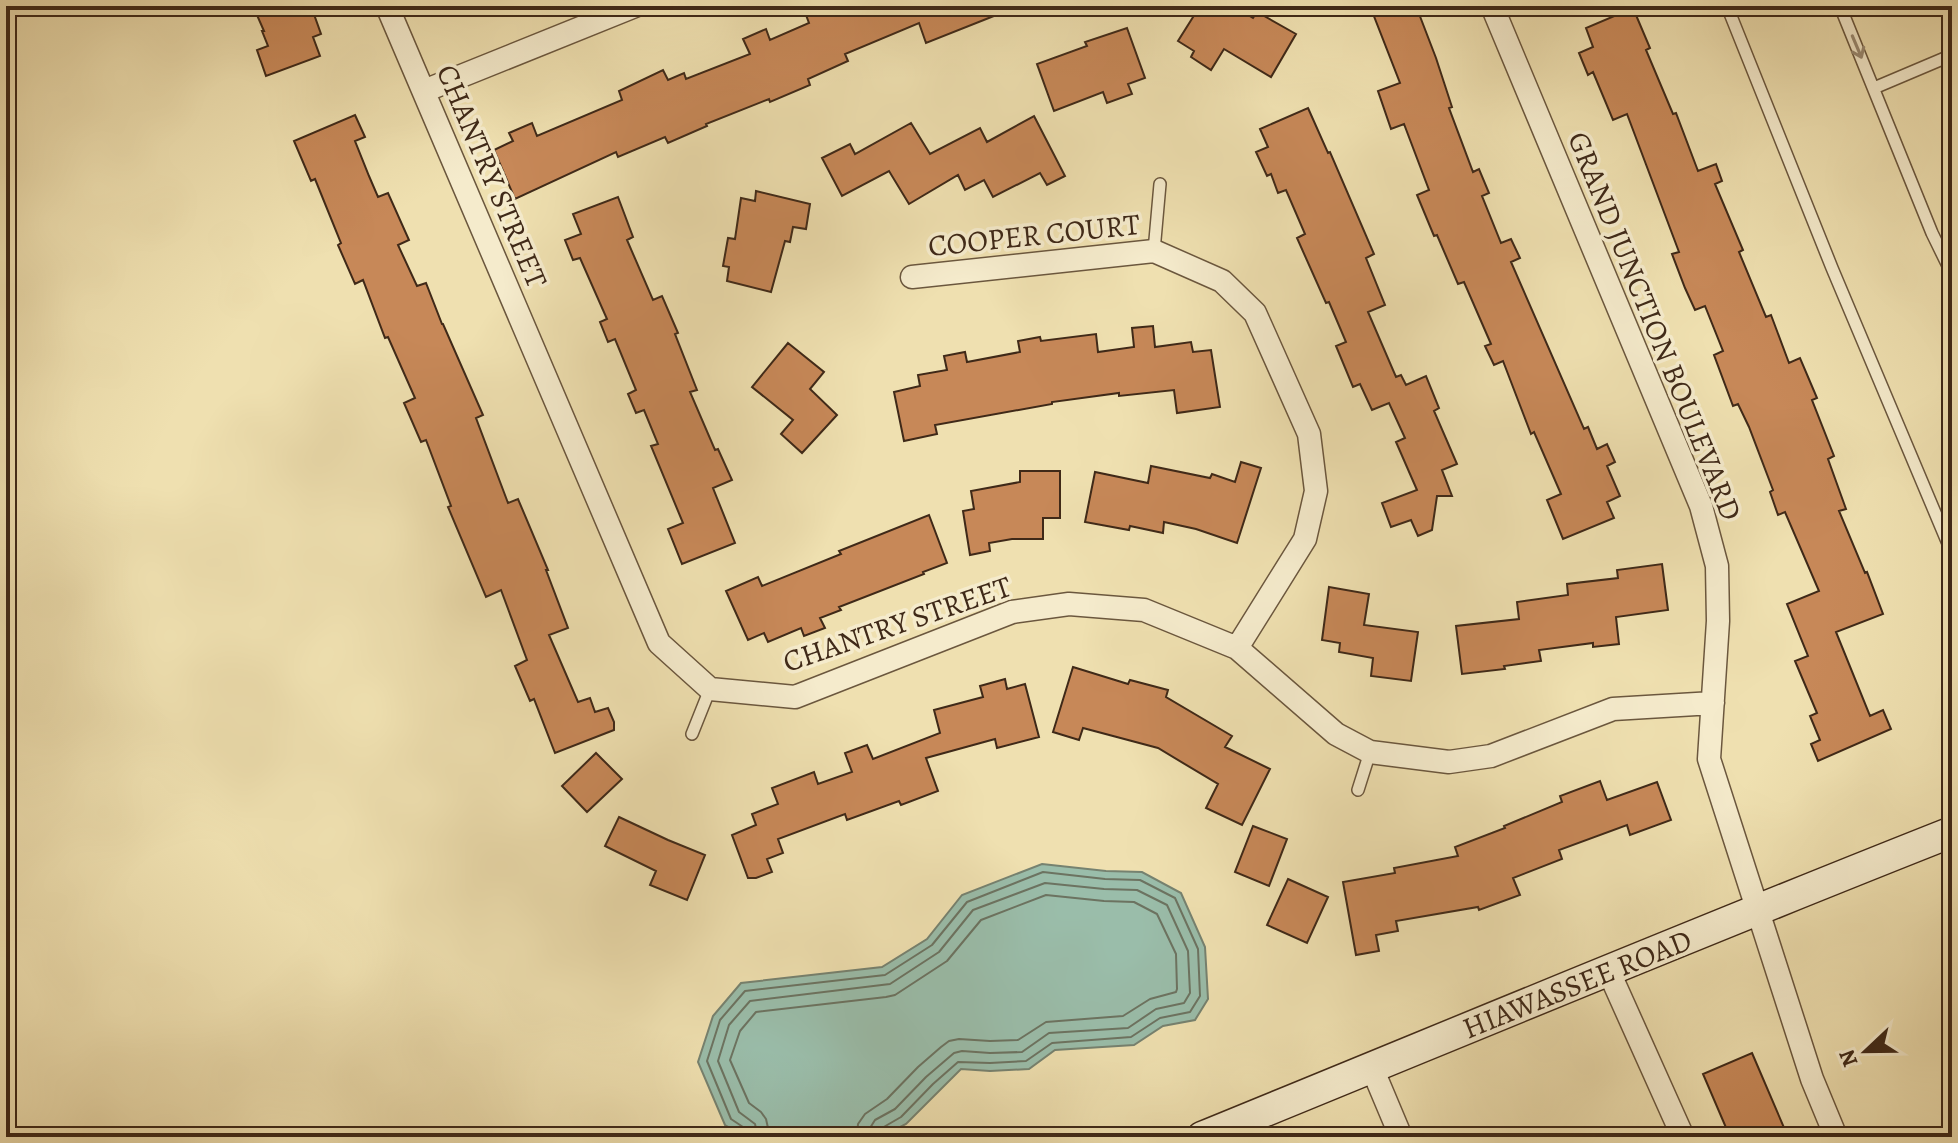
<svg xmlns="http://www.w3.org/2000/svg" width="1958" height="1143" viewBox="0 0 1958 1143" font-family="Alegreya,serif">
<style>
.water{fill:#9abdaa;stroke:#768270;stroke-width:2}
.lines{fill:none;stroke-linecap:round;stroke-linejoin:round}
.shore{stroke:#6c7361;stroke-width:2}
.building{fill:#c78858;stroke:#3f2918;stroke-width:2}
.lane-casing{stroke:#6b573e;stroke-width:14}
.street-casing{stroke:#6b573e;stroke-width:25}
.secondary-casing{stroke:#3f2918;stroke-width:33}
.lane{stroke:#f5ebcc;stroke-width:11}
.street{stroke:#f5ebcc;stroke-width:22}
.secondary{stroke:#f5ebcc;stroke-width:30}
.oneway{stroke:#9a8a72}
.labels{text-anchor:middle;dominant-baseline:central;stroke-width:7;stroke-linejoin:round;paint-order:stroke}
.street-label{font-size:30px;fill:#3f2918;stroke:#f5ebcc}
</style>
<rect width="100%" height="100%" fill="#efe0b0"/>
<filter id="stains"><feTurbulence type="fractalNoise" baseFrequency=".0025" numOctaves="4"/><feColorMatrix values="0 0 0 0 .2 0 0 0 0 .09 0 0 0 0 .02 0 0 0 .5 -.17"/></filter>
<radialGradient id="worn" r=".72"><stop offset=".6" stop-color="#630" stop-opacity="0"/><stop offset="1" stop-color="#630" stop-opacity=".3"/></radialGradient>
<path class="water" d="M1042,864L1106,871L1142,872L1181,893L1205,947L1208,999L1195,1020L1163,1026L1134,1045L1055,1050L1029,1069L990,1071L961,1069L906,1124L881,1137H746L725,1125L698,1062L713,1016L741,983L882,967L927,939L962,895Z"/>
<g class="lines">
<path class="shore" d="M748,1137L746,1129L731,1119L707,1061L720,1020L745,991L885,975L932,945L967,902L1043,872L1105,879L1140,880L1175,898L1198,949L1200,996L1190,1012L1160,1018L1131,1037L1052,1043L1026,1061L990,1063L958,1062L933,1084L901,1117L882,1128L879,1137
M758,1137L755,1124L739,1112L718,1061L729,1025L750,1001L890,984L939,952L973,910L1045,883L1104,889L1137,890L1167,905L1188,951L1190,993L1184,1003L1156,1009L1128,1028L1049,1033L1022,1052L990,1053L962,1051L954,1053L926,1077L895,1109L875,1120L870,1128L869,1137
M770,1137L766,1119L761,1112L749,1103L730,1060L740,1031L756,1012L886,997L895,995L947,961L981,920L1046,895L1104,901L1134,902L1157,914L1176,954L1177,989L1176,992L1150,999L1123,1016L1046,1022L1018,1040L990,1041L959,1039L949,1041L941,1047L918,1067L887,1099L865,1114L858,1124L857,1137"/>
</g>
<path class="building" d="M253,6H311L321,34L313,37L320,56L266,76L257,50L268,46L262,31H264Z
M828,6H1014V8L926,43L919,23L845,54L848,61L808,79L810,85L770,102L769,99L706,124L707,126L668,143L665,137L618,157L616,152L515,199L494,150L513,141L509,133L532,123L537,136L622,100L619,91L663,70L668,80L684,73L686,79L750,54L743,39L766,29L770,40L809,23L806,15Z
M1200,6H1233L1253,18L1257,12L1296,34L1271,77L1224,49L1211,70L1191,57L1194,51L1178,41Z
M1370,6H1416L1436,58L1452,107L1449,108L1473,172L1479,169L1489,193L1482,196L1501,243L1511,239L1520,258L1511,262L1584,429L1588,427L1597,449L1607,444L1615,462L1607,466L1620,496L1607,502L1614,518L1563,539L1547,500L1561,494L1534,432L1531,434L1503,361L1494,365L1485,346L1491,344L1464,282L1458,284L1437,235L1434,236L1417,195L1429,190L1404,124L1391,129L1378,91L1400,83Z
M1633,8L1650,48L1646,50L1673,114L1676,113L1698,171L1716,164L1722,181L1715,184L1743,250L1739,252L1766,317L1771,315L1789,363L1800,358L1817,398L1812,400L1834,456L1828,459L1846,509L1839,511L1865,573L1867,572L1883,614L1836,632L1870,716L1883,710L1891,729L1818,761L1811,744L1820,740L1810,716L1817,713L1795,661L1808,656L1787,604L1819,591L1785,512L1778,515L1770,492L1773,490L1749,427L1738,404L1733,406L1714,355L1723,351L1705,306L1695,310L1685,288L1672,254L1679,252L1627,114L1613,120L1593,72L1588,75L1579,53L1593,47L1586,28Z
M1127,28L1145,78L1128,84L1132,94L1107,103L1103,92L1054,111L1037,64L1087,46L1085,42Z
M1308,108L1328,153L1330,152L1374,254L1366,258L1385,305L1368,312L1396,377L1401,375L1406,385L1426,376L1439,408L1434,411L1457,464L1442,470L1452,496H1437L1432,530L1418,536L1411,520L1391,527L1382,503L1417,490L1396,442L1405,438L1389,403L1372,410L1360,384L1353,387L1336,346L1346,342L1329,302L1326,303L1297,238L1305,234L1286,190L1278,193L1271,174L1267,176L1256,152L1268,147L1260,129Z
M355,115L365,137L355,141L369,176L378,197L388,193L409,240L398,245L417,286L426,283L442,324H443L483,415L476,418L508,503L518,499L548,570H546L568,628L549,635L578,702L590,698L595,712L608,708L614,722V730L555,753L534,699L530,701L515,666L527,660L501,590L486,597L448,507L451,506L426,440L421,442L404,403L415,398L388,337L385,338L363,280L355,284L338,245L341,243L315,179L311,181L294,141Z
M1034,116L1065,176L1047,185L1040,173L993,197L984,180L965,190L958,175L909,204L889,171L842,196L822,158L850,144L855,154L911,123L930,154L980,128L987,142Z
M756,191L810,204L806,229L793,227L790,242L785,241L771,292L727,281L729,267L723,266L728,238L735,239L741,198L755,201Z
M618,197L633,237L627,240L653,300L662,296L678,333L675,334L697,390L690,392L715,450L718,449L732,480L713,488L735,543L682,564L668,529L683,523L651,446L658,444L644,410L636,413L628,394L636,390L615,339L608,342L600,322L607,319L580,258L573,260L565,240L581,234L573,214Z
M1153,326L1155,347L1191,342L1193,352L1211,350L1220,407L1177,413L1174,390L1119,396V393L1052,402V404L935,425L937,434L904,441L894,392L920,386L918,375L947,370L944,356L965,352L967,362L1020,352L1018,341L1040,337L1041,341L1096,334L1098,352L1134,347L1132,328Z
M788,343L824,372L810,389L837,415L802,453L781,434L793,420L752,387Z
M1241,462L1261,468L1237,543L1196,529L1164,522L1163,533L1130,526L1129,530L1085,522L1095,472L1148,483L1151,466L1210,478L1212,474L1235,482Z
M1020,471H1060V518H1043V539H1012L989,543L990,551L970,555L963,511L974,509L971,491L1020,482Z
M929,515L947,563L923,572L924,574L839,607L841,610L820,618L825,628L804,636L801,628L768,642L764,633L748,640L726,591L758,577L762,586L841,554L839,551Z
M1662,564L1668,610L1616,617L1619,644L1593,647V643L1539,650L1541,661L1504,666L1505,669L1462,674L1456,626L1519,619L1517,602L1568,595L1567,584L1618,578L1617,570Z
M1329,587L1369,594L1364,625L1418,632L1411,681L1371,676L1373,658L1339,652L1340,643L1322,640Z
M1073,667L1128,684L1130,680L1168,690L1166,697L1232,736L1225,747L1270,769L1242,825L1206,808L1218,784L1158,748L1083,728L1079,740L1053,732Z
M1005,679L1007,689L1025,684L1039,737L997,748L995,739L926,758L938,791L901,805L899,801L847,820L845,814L778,839L783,853L767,859L772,872L756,878H748L732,835L756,825L752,814L778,804L772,788L814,772L818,784L852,772L845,753L867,745L873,759L940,733L934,710L983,697L980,686Z
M596,753L622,779L587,812L562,786Z
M1600,781L1607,800L1657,782L1671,820L1630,835L1627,825L1559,850L1562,859L1513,878L1520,895L1479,910L1478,907L1396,921L1398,931L1376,935L1379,951L1356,955L1343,882L1395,873L1394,868L1458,856L1455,847L1505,828L1504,826L1562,802L1560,796Z
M619,817L668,840L705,855L687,900L650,885L656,871L605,846Z
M1253,826L1287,839L1269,886L1235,872Z
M1288,879L1328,897L1307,943L1267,925Z
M1752,1053L1788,1137H1730L1703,1074Z"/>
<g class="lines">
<g class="lane-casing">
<path id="lane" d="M1727,6L1832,268L1952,553
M1840,6L1932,233L1952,274
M1874,88L1952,55
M1154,251L1160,184
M692,734L710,689
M1358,790L1370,752"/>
</g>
<g class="street-casing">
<path id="street" d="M387,6L659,643L710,689L795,697L1012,612L1069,604L1144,610L1237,648L1336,734L1370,752L1449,762L1491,756L1613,709L1713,703
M1492,6L1701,506L1717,566L1718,621L1709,759L1812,1079L1836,1137
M424,91L635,6
M912,277L1154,251L1222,281L1255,313L1309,434L1316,491L1305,539L1237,648
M1609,972L1683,1137
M1372,1068L1401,1137"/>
</g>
<g class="secondary-casing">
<path id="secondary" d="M1202,1137C1452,1035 1701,931 1952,832"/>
</g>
<use href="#lane" class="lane"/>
<use href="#street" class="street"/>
<use href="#secondary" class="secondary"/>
</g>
<defs><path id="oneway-shaft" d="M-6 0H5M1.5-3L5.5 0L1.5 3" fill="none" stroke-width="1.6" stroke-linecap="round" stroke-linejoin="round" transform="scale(2)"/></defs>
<use class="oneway" href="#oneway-shaft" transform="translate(1857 47) rotate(67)"/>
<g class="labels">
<g class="street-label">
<text transform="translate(492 176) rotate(67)">CHANTRY STREET</text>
<text transform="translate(1034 235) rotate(-6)">COOPER COURT</text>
<text transform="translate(1655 326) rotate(68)">GRAND JUNCTION BOULEVARD</text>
<text transform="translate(897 624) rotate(-19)">CHANTRY STREET</text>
<text transform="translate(1577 984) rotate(-22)">HIAWASSEE ROAD</text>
</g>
</g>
<rect width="1958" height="1143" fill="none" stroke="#efe0b0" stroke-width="32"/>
<rect x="8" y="8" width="1942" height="1127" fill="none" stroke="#3f2918" stroke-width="4"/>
<rect x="16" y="16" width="1926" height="1111" fill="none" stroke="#3f2918" stroke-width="2"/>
<g transform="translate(1866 1051) rotate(248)" stroke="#f5ebcc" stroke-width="6" paint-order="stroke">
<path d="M0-6L14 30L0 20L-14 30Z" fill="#3f2918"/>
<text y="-12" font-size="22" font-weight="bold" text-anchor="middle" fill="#3f2918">N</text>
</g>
<rect width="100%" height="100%" filter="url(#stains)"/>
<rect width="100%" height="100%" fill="url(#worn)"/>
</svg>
